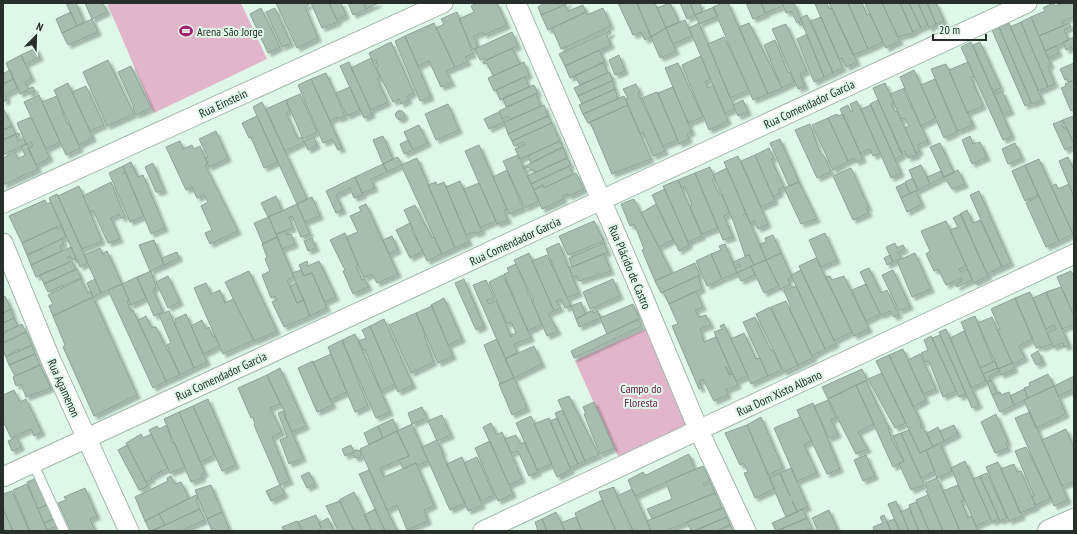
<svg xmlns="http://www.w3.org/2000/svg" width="1077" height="534" viewBox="0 0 1077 534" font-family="'PT Sans Narrow',sans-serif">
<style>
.green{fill:#e2b6ca}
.building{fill:#a6bdb0;stroke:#8da396;filter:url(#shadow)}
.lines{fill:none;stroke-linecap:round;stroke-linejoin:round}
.lane-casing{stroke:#a2b9ac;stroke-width:11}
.street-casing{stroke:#a2b9ac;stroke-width:21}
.secondary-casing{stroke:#a2b9ac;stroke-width:24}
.lane{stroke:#fff;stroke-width:9}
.street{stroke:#fff;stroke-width:19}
.secondary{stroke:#fff;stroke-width:22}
.labels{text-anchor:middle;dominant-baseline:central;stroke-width:4;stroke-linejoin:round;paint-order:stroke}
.poi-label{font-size:12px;fill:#262f2a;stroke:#dff7e9;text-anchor:start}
.street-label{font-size:12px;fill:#262f2a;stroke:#dff7e9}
.park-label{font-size:12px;fill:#6b204b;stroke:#dff7e9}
</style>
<defs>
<filter id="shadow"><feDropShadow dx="3.5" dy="3.5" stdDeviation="1" flood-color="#0004"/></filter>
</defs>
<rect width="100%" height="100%" fill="#dff7e9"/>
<path class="green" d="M107,3H241L267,59L154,113Z
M659,323L708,428L623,467L575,361Z"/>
<path class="building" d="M66,3H76L84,22L77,26Z
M85,3H103L107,12L92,19Z
M276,3H311L305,7L318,38L297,48Z
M311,3H329L338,22L322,28Z
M329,3H341L346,15L337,20Z
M348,3H364L366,9L353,15Z
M364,3H379L366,9Z
M477,3H497L507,25L484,35L483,32L474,36L478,47L473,50L459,19L474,12L471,6Z
M543,3H569L541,15L538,7L543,4Z
M618,3H637L651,37L645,40L641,32L633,35Z
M637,3H655L666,28L651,37Z
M670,3L679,22L666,28L657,8Z
M680,3H690L695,15L687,19Z
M690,3H700L702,12L695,15Z
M723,3H728L768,94L753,100L713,7Z
M746,3H761L766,14L753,19Z
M761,3H782L783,6L765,13Z
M782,3H794L803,24L800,25L799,22L797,23L791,11L786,13Z
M827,3L829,9L832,8L857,62L846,67L842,58L839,59L815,4Z
M829,3H848L868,49L853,55Z
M848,3H862L867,15L870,14L883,42L868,49Z
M865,3H882L900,41L886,48Z
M882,3H900L913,33L898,37Z
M900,3H909L921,28L913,32Z
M909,3H918L928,25L921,28Z
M918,3H927L936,24L929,28Z
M927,3H936L944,21L936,24Z
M1053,3L1055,6L1063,3H1074V16L1062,22L1063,26L1039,36L1031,17L1045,11L1043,8Z
M565,5L568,11L583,5L586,12L548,30L541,15Z
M714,7L718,16L699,24L695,15Z
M261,8L280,47L268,53L250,14Z
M275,8L291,43L282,47L266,12Z
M603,8L611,26L561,49L552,28L586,12L587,15Z
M71,12L77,26L62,33L56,19Z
M457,12L473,54L465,57L468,62L455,67L436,28L444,24L441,19Z
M807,15L833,73L824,77L800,18Z
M821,17L843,68L833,73L811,21Z
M1031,17L1051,65L1048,67L1055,84L1048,87L1021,22Z
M92,19L98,32L68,45L62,33Z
M685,20L692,36L673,44L666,28Z
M1021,22L1048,87L1039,91L1010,27Z
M434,23L455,67L446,71L452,83L441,87L429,61L418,66L405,36Z
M699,23L735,109L725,113L689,28Z
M749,23L782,88L768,94L739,27Z
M1009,23L1042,100L1032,104L999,27Z
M1069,23L1071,27L1064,30L1069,40L1045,51L1039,36Z
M786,24L807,71L800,74L805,86L798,89L772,29Z
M999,27L1031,103L1025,106L992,30Z
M666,28L676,51L660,58L651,37Z
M610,31L611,33L607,36L611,45L565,66L559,54Z
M512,32L518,46L486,60L485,58L480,60L475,49Z
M807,34L824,77L814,82L797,39Z
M405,36L431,97L420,101L395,41Z
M724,37L749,90L730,98L708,44Z
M1074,37V46L1066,50L1063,42Z
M775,40L788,73L790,72L794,82L782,88L764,45Z
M391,42L414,93L407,96L409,100L401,104L399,99L393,102L376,68L378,67L376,60L373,62L369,53Z
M971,42L1012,136L1003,140L961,47Z
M980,42L1001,88L995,90L997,94L1002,91L1011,111L1003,114L973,45Z
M1056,46L1059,53L1048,58L1045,51Z
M36,48L40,57L25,64L21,55Z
M512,48L520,64L493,76L487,63L484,64L483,62Z
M599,50L605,62L570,78L565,66Z
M21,55L32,78L25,82L28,89L33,87L35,91L29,94L27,90L20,94L6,63Z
M619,55L625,71L615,75L609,60Z
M701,56L710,79L705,82L708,88L713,85L728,121L709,130L682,65Z
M371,58L380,77L377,79L388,102L371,110L351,68Z
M108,60L134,114L107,126L83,72Z
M349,62L372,114L364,118L340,66Z
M524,62L529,75L494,91L488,78Z
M603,62L608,73L580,85L575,76Z
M968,62L974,76L971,77L983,106L967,113L949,70Z
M678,63L703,117L688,123L665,68Z
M1074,63V80L1068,82L1067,79L1065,80L1060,69Z
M946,64L973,125L958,131L931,69Z
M131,66L151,108L136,115L133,108L134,107L118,72Z
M10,70L14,79L3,84V71L4,73Z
M914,70L936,118L921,126L900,77Z
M609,72L613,80L578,96L574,88Z
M326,73L345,116L338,119L337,117L330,121L311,79Z
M525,77L529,87L500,100L496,90Z
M14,79L18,88L6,94L7,100L3,102V84Z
M311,79L342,148L338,150L332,139L323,143L298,85Z
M935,79L957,132L944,138L921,85Z
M1074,80V109L1071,111L1061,88L1066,86L1065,84Z
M612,81L615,89L582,104L578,96Z
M68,83L93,138L79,145L54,90Z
M885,83L894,103L891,104L895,112L897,111L917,155L908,158L905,151L901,153L873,88Z
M636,84L640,92L638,93L665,151L653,156L643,132L640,134L625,99L628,98L623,89Z
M534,85L538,93L506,107L503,98Z
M86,86L104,125L90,131L72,92Z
M350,87L360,110L347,116L336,93Z
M673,87L692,132L687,134L689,139L679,144L658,93Z
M905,88L906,91H904L928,141L917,145L920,151L916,153L905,128L909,126L905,118L901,119L890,94Z
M615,89L618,99L583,114L579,105Z
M657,92L678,140L663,146L642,98Z
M300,94L317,132L303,139L286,100Z
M536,94L541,106L510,120L508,116L502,119L499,111Z
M39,95L60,142L46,149L24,102Z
M57,96L67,124H69L80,148L66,155L42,102Z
M624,96L628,105L588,123L583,114Z
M286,100L290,111L286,113L298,139L302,137L304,142L285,151L266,109Z
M743,100L748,112L738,116L733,105Z
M878,100L903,155L895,159L870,104Z
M857,101L880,153L873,156L870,149L860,153L840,109L848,105L851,112L853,111L850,104Z
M262,102L307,199L297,204L253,107Z
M448,104L459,130L436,140L425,114Z
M544,105L548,116L508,134L504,122Z
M628,105L651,159L612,174L590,122Z
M871,105L901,173L891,178L861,109Z
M3,108L12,126L3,130Z
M395.5 115a4.5 4.5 0 1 1 9 0a4.5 4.5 0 1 1-9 0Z
M499,112L504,122L489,129L484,119Z
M837,114L838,116L843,114L863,159L856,162L854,158L848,161L828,118Z
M257,116L278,162L264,168L251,137L249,138L242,123Z
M548,116L552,123L512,141L508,134Z
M1073,116L1074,118V144L1063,120Z
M31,117L50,158L36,165L28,148L33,146L31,142L26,144L17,123Z
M828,118L848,161L833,170L812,125Z
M1063,120L1064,123L1062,124L1064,129L1066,127L1074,144V146L1065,150L1053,124Z
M552,123L560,141L520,159L515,149L525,145L523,142L514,146L512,141Z
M810,124L820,153L825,157L831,172L817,178L795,130Z
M419,125L428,143L413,150L404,132Z
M12,126L16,134L3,140V130Z
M216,131L228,158L209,167L205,158L208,157L199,139Z
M19,133L20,135L16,137L18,141L24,139L26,144L3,155V140Z
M383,136L393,159L383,164L373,140Z
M970,136L973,144L980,142L987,157L972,164L962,140Z
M314,137L317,145L308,150L304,141Z
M780,139L799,182L789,186L770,143Z
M408,140L413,150L404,154L400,144Z
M180,141L183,149L192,145L194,149L200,146L208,164L205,165L238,231L210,244L205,233L212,230L201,206L208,202L204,195L197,198L192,187L186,190L166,147Z
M560,141L563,147L531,163L528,156Z
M940,143L954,173L944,177L930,147Z
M1015,143L1022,158L1008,164L1002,149Z
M27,144L38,169L3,185V158L15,152L18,159L25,155L21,146Z
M479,145L507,209L504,210L508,220L497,224L465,151Z
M563,147L567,158L535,173L533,169L531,170L529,167L524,169L523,167Z
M769,148L774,158L771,159L784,187L779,189L780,193L773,197L755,155Z
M518,155L539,201L525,208L503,161Z
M755,155L775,201L761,207L741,161Z
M738,156L768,224L758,229L754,221L750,223L724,162Z
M398,157L402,165L387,172L383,164Z
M1068,157L1074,170V197L1059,161Z
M417,158L455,248L442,254L401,165Z
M567,158L571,165L531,184L527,176Z
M1039,159L1073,234L1059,241L1025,165Z
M131,162L138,177L143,175L165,228L151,234L123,166Z
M153,163L164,190L159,192H156L145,167Z
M383,164L387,172L371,179L375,188L362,193L355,177Z
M921,165L930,184L918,190L909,170Z
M1025,165L1038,195L1025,201L1012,171Z
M123,166L125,171L123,174L126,173L144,216L130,222L109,173Z
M569,166L573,174L544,188L543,185L534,190L531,184Z
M710,167L715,179L712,180L720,195L722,194L729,211V214L724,216L733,237L723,240L695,173Z
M727,168L746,213L743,215L746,213L766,260L754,265L749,255L745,256L734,223L713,175Z
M851,168L869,208H866L869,213L853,220L833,176Z
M507,170L523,208L509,214L493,177Z
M958,170L965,184L952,189L944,177Z
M941,171L944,177L930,184L927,177Z
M576,173L584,189L569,196L568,194L562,196L564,199L542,209L534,190L543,185L544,188Z
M695,173L718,228L702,234L690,206L692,205L685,187L682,188L678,180Z
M355,177L363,195L354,198L350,188L336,195L343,210L336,213L326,191Z
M913,178L918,190L910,193L905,182Z
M678,180L702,236L688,242L663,186Z
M460,181L482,231L475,234L474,232L466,235L446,187Z
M111,182L125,217L121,218L119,214L111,218L120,239L108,243L93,210L90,212L83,196Z
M436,182L437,185L444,182L469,242L455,248L428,185Z
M799,182L817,219L801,224L784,188Z
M479,183L496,221L480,228L464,189Z
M905,183L910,193L901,198L896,187Z
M1056,184L1058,189L1069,184L1074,197L1073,234L1051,186Z
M79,186L102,241L82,249L58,196Z
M665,189L689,245L679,251L652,195Z
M916,191L922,204L907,212L901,198Z
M979,191L1011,263L1002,267L970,195Z
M57,194L88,263L80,267L49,198Z
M276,196L282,211L268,217L261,203Z
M1039,196L1059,241L1046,247L1026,203Z
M312,197L320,216L305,222L297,204Z
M634,199L672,273L655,281L642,250L644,249L637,231L634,224L630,226L621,204Z
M45,200L47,204L51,202L61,225L22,243L9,216Z
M297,204L310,234L301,237L292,216L289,217L293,228L276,234L269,217Z
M366,204L398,274L377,283L372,274L364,278L346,237L358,232L350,216L361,211L359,207Z
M656,204L673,240L659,247L641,213Z
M415,205L425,225H426L432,238L434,237L442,254L427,261L404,210Z
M967,210L973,223L980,220L1002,267L987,274L960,214Z
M961,214L988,276L974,283L950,230L958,227L953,218Z
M269,217L277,237L263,244L254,223Z
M594,221L604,241L568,255L559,236Z
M946,221L966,266L959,269L961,272L967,269L972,280L957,287L956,284L962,281L961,278L946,285L938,269L934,271L926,254L930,251L921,231Z
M410,223L413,229L411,230L423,251L410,258L396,230Z
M57,227V229L62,227L66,237L27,255L22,243Z
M285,231L287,235L291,234L295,244L282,249L276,234Z
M345,233L358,265L356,266L362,280L365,279L369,287L353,294L343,271L345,270L330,240Z
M825,233L837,260L821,267L809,240Z
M773,235L781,253L766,260L760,244L766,242L765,238Z
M392,236L398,250L389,254L383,240Z
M277,237L294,277L287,280L297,303L304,300L310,316L284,327L272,302L277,300L275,296L271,298L262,275L270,271L265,259L267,257L262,244Z
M312,238L316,248L308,251L304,241Z
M62,239L64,244L60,246L62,251L31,265L27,255Z
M154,240L164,265L150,271L139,245Z
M559,243L579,293L567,298L546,249Z
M604,243L608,252L572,267L569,258Z
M895,243L897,248L903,245L905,249L898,252L901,258L893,262L886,247Z
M725,244L737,273L722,279L711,254L721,250L719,246Z
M71,247L76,258L72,260L70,256L67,257L70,261L66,264L36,277L31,265Z
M100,248L103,254L107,251L122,284L101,293L84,255Z
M177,252L179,258L164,265L162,258Z
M529,253L554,311L548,314L558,331L547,336L532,301L534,300L514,260Z
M781,253L792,277L788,279L790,285L780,289L766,260Z
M915,253L931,289L912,297L897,261Z
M604,254L611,271L579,281L577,276L573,277L569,268Z
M711,254L722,279L707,286L696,261Z
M547,255L571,306L565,308L561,299L556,301L561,308L554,311L532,261Z
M749,255L754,265L737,273L735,268L741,266L740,264L734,266L733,262Z
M890,255L893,262L887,265L884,258Z
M816,258L852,332L834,341L799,266Z
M766,260L779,286L764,293L751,266Z
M72,261L76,269L44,284L40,275Z
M307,261L308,266L319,261L336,297L325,302L312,273L304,276L299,265Z
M695,263L700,275L661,293L655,281Z
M516,264L542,324L528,331L504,274L509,272L507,268Z
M751,266L755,275L741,281L737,273Z
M869,268L881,293L887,290L899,315L894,317L890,311L881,315L860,272Z
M77,269L81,278L48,292L44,284Z
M301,270L304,276L312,273L327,308L310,316L292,273Z
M801,270L836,344L825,349L791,275Z
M893,270L910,306L899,311L882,275Z
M151,271L156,287L153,290L163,312L154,316L137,277Z
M249,271L277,331L254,341L225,282Z
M1071,271L1074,277V316L1057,277Z
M503,275L531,338L514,344L517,353L505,358L473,285L486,280L494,298L487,300L489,304L496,301L511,337H512L511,335L516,333L511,322L507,324L489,282Z
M168,276L180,302L168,308L156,282Z
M698,276L702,289L669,304L663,292Z
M830,276L832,280L844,276L869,329L854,336L826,277Z
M137,277L146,298L131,305L122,284Z
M81,279L88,293L91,291L93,297L53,316L49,306L53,304L48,295Z
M95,279L101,293L93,297L87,283Z
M464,279L484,326L476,330L455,283Z
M613,279L620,296L590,309L583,292Z
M206,283L211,294L220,290L225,303L233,299L254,340L223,354L194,288Z
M296,283L304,300L297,303L290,286Z
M122,284L129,300L127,301L131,311L133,310L166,381L153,388L108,290Z
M866,284L880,314L866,321L852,290Z
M796,286L825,349L812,356L789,308L791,307L784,291Z
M1061,287L1074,316V324L1062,329L1046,292Z
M696,291L703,307L695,310L699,317L706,315L711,325L700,329L704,342L716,337L732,373L730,374L725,366L729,375L733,374L738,385L726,390L728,395L714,401L703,379L699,381L702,388L699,389L672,326L678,324L669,304Z
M1030,292L1052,344L1041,348L1040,346L1036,348L1015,298Z
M1046,292L1069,345L1064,347L1063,343L1053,347L1047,333L1056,329L1054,325L1046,329L1033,298Z
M5,296L11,309L3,313V297Z
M93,297L137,395L94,416L63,347L65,345L53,316Z
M444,298L462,339L448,345L431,305Z
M1015,298L1033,339L1019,346L1025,358L1013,364L997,330L1000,329L991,309Z
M786,301L813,358L798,365L771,307Z
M581,302L586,314L576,319L571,306Z
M633,304L640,319L607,334L600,318Z
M432,306L453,356L438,363L416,313Z
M770,307L798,365L784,372L756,314Z
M11,309L14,318L3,323V313Z
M592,310L593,313L598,311L601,318L579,327L576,319Z
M169,311L194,368L180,375L167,345L171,343L159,315Z
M416,313L426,336H424L434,362L411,373L389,325Z
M186,314L207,362L194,368L174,323H176L175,319Z
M146,316L151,327H156L180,375L166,381L138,320Z
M975,316L993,362L980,368L961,322Z
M755,317L771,351L773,350L782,370L768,376L743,322Z
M992,317L1012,363L998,369L978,323Z
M14,318L18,326L3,333V323Z
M384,319L413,385L398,392L370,326Z
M638,319L642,326L574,358L571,351Z
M202,320L206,329L209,327L213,337L215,336L220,346L203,354L191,326Z
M22,324L26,332L3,343V333Z
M724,324L748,376L736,381L714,332L722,329L720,326Z
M370,326L395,384L381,391L365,349L363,350L359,341L366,338L362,330Z
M946,329L979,405L972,408L939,332Z
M964,331L986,381L971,388L950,338Z
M26,332L32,345L19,351L18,349L6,357L3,351V343Z
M744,333L756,359L760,358L768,376L751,384L731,339Z
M355,334L390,412L376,418L342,340Z
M940,335L966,394L959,397L932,338Z
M931,336L956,391L943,397L929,361L925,362L921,353L928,350L924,340Z
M497,339L514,378L500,384L484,345Z
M342,340L368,406L355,412L328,347Z
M32,345L35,354L9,365L6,357Z
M534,346L542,364L514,378L505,359Z
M903,349L926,400L913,407L889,355Z
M1038,351L1043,362L1036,365L1031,355Z
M35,354L40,365L15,376L9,365Z
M331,354L347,392L330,400L313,362Z
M920,354L936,389L923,394L908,360Z
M889,355L922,424L920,425L921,428L923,427L933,447L920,453L876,361Z
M313,361L333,405L317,412L298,368Z
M995,361L998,368L983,374L980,368Z
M1012,363L1015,369L1001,375L998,369Z
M40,365L51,388L26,397L21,384L16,386L13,377Z
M280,368L306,426L292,432L284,415H286L267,375Z
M998,368L999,371L989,376L991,380L987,382L983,374Z
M862,369L867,380L828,399L822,387Z
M882,373L906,423L895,428L868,379Z
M1048,374L1054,386L1028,398L1024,388L1030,386L1029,383Z
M267,375L280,404L270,408L282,432L272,437L290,481L280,485L254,425L255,424L254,421L253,417L251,418L238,388Z
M1074,376V389L1058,396L1054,386Z
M514,378L527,408L512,415L499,384Z
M991,380L997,393L992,395L987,382Z
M866,381L886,423H887L889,427L888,428L891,437L901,457H902L904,461L893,467L856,385Z
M856,385L874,424L858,432L868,449L856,454L828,399Z
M1054,386L1066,414L1036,428L1024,400Z
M1024,389L1028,398L1014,405L1010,396Z
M14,390L20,402L26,399L42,432L34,436L31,429L11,438L3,421V395Z
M1000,392L1001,395L1009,392L1014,405L1000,412L992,395Z
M569,396L599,455L585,461L558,400Z
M208,399L236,465L222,471L193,406Z
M828,400L836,418L831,420L838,434L829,438L814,406Z
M594,402L614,448L600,454L584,414H586L583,407Z
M813,403L840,469L827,474L797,410Z
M193,406L215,455L200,462L179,412Z
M422,407L427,418L412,424L408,413Z
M563,410L585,461L578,464L555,413Z
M283,411L303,458L289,464L280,440L287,437L278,413Z
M179,412L205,473L201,475L202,478L191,482L164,419Z
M1030,412L1068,500L1054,506L1015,418Z
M996,414L1008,442H1006L1008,448L995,453L981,422Z
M442,415L451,435L437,441L428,421Z
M531,416L552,464L537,470L516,423Z
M761,417L783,468L768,475L747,425Z
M800,417L812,441L804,445L817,473L797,481L774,428Z
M549,418L571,470L557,477L534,424Z
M557,418L578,464L570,468L550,421Z
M393,419L398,431L383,438L378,426Z
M491,423L497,435L502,432L522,479L509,485L483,427Z
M412,424L428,461L417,466L416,463L403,469L399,460L409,456L397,431Z
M167,425L172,443L174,442L185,467L170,473L149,430L157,426L159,429Z
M747,425L775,489L755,498L744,473L748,472L744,463L740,465L725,433Z
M954,425L958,434L944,441L940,431Z
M378,426L383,438L369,445L364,433Z
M938,427L944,441L933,447L927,433Z
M1066,429L1074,448V481L1062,486L1042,440Z
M909,430L920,453L926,450L935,471L921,478L901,433Z
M397,431L409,456L380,468L384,477L416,463L434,505L424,510L428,521L407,530L397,505L387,510L360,449Z
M901,433L924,485L911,490L899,464L904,461L893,436Z
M141,434L143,438L151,434L168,468L151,477L152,479L146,482L126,443Z
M516,435L520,444L525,442L538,472L529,476L518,451L511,453L505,439Z
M17,437L21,447L12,451L8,441Z
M437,440L443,453L442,454L465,503L450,510L422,447Z
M490,441L513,494L498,501L475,448Z
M940,443L952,471L937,478L926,450Z
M127,445L148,486L139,490L118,450Z
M351,445L354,452L345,456L342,449Z
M1026,447L1051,498L1036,505L1032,497L1034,496L1015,451Z
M353 454a4 4 0 1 1 8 0a4 4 0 1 1-8 0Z
M689,454L695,469L635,496L628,480L643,472L645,475H646Z
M866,455L875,476L863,481L854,460Z
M462,457L482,505L468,511L447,464Z
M477,457L494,495L481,501L464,463Z
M965,461L991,519L976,526L951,468Z
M998,462L1022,516L1009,521L986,467Z
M1014,464L1017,472L1021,471L1036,507L1020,513L1001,469Z
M703,466L710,481L703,484L704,486L711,483L715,493L652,519L647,509L672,499L666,482Z
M791,468L808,507L798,511L792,501L797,512L786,517L769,478L780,473L790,496L780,473Z
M369,470L387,510L397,531H385L375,509L359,474Z
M309,472L315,484L307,488L301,476Z
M987,473L1007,518L1000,521L980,476Z
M171,476L175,484L181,482L189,498L145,521L135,497L168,481L167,478Z
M980,476L999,519L992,522L973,479Z
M37,478L49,504L38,509L27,482Z
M937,478L943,491L960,531H943L928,495L926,491L928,490L925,483Z
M27,484L44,523L47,531H30L13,490Z
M211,485L222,512L207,519L195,490Z
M280,485L285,494L271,501L266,491Z
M958,485L964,500L961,501L968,518L971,516L978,531H960L943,491Z
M614,487L617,496L633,531H616L602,500L599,492Z
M85,488L97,516L90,519L95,531H71L58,503L66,500L64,497Z
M632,489L636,497L651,531H633L617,496Z
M12,491L29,531H13L3,509V494Z
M354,492L358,500L372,531H354L339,500Z
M715,493L722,508L665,531H651L647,521Z
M196,495L198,499L196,500L200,509L165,525L159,514Z
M928,495L943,531H929L916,500Z
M602,500L616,531H582L575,513Z
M340,501L342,506L354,531H338L326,506Z
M896,501L901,512L909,531H900L893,516L888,504Z
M916,502L919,507L929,531H919L910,510L909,505Z
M50,503L56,518L44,523L38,509Z
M723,508L727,517L694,531L690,529L687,522Z
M909,508L910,509L919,531H909L901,512Z
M3,509L13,531H5L4,529Z
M200,509L205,520L181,531H152Z
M375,509L385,531H372L364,515Z
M803,509L807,518L776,531L772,523Z
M829,510L838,531H818L812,518Z
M222,512L230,531H212L207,519Z
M556,512L565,531H547L542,519Z
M159,514L165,525L150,531L145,521Z
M316,515L321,528L318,531H302L298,522Z
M884,515L891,531H874L873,527L883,523L880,517Z
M57,517L59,525L47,530L44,523Z
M576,517L582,531H565L561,523Z
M727,517L730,525L717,531H694Z
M328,518L334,531H318L321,528L319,523Z
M807,518L812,528L803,531H777Z
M542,519L544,523L547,531H538L535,522Z
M894,519L900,531H891L887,522Z
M297,521L302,531H284L282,527Z
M730,525L733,531H717Z"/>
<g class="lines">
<g class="lane-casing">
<path id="lane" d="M33,463L64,531"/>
</g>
<g class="street-casing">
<path id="street" d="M516,3L641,292L699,431L746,531
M3,203L443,3
M3,243L50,358L129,531
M3,477L1027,3
M483,531L1074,254"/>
</g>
<g class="secondary-casing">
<path id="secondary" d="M1049,531L1074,520"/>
</g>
<use href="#lane" class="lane"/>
<use href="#street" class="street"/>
<use href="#secondary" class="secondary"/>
</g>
<defs>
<g id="stadium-bare" transform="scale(1.08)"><path d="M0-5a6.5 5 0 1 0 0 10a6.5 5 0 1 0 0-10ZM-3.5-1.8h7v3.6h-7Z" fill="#a42271" stroke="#dff7e9" stroke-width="2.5" paint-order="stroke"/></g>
</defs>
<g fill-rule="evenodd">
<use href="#stadium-bare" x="186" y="31"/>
</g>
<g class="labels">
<g class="poi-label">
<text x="197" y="31">Arena São Jorge</text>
</g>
<g class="street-label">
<text transform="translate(223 103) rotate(-25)">Rua Einstein</text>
<text transform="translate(809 104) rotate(-25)">Rua Comendador Garcia</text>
<text transform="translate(515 241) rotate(-25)">Rua Comendador Garcia</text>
<text transform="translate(630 267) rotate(67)">Rua Plácido de Castro</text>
<text transform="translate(221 376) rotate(-25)">Rua Comendador Garcia</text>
<text transform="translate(64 388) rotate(66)">Rua Agamenon</text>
<text transform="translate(779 393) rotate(-25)">Rua Dom Xisto Albano</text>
</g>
<g class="park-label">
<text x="641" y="388">Campo do<tspan x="641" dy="14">Floresta</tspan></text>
</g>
</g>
<rect width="1077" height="534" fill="none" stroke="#262f2a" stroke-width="8"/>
<g transform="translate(36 36) rotate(23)" stroke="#dff7e9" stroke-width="3" paint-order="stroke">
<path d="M0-3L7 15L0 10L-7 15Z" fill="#262f2a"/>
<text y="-6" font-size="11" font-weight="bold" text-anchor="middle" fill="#262f2a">N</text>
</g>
<path d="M933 34v6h53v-6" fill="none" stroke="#262f2a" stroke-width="2"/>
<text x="939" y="34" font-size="12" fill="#262f2a" stroke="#dff7e9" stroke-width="3" paint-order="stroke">20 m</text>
</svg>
